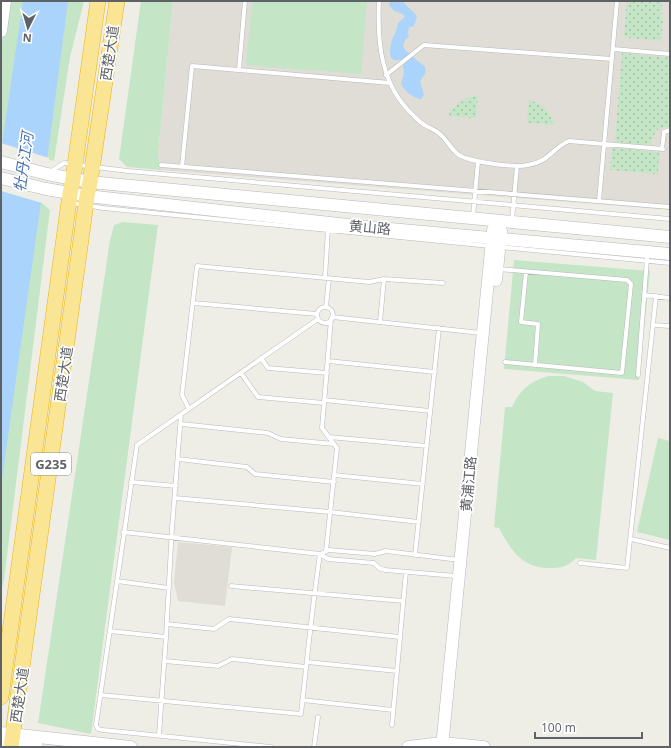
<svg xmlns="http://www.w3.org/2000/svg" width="671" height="748" viewBox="0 0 671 748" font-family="'Open Sans','Noto Sans SC',sans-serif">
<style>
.education{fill:#dfddd5}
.grass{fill:url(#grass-dots)}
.park{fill:#c4e6c6}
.water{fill:#aad4fc}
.pier{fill:#efeee6}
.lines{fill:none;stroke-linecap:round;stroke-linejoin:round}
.lane-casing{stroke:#b7b8bc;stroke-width:5}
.secondary-casing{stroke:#b5b8bd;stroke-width:13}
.highway-casing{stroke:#edb309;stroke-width:16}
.lane{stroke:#fff;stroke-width:4}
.secondary{stroke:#fff;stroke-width:12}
.highway{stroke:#f9e594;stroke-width:15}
.labels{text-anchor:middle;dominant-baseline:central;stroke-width:3.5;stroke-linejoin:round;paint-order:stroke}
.shield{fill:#fff;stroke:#8e9094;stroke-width:1}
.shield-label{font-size:13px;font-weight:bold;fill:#5e6166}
.street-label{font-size:14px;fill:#5e6166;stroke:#fff}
.water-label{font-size:15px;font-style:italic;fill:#4673ae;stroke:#fff}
</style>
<defs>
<pattern id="grass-dots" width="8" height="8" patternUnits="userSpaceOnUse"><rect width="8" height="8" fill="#c4e6c6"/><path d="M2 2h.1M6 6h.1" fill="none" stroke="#a2bea5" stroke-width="1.8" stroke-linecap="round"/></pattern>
</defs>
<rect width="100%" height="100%" fill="#efeee6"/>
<path class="education" d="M173,1H670V210L160,170L158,155Z
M178,542L232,547L225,606L178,601L174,583Z"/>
<path class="grass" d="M627,1H662L661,18H663L661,40L659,41L624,37Z
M622,53L670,58V127C656,126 653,134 651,145L615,142Z
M478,95L476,118L448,116C453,105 466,97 478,95Z
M529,100C541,103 552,113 554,125L527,123Z
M612,148L659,152L658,174L610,170Z"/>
<path class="park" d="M1,1H84L70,57L54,161L1,146Z
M141,1H173L158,155L160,170L127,167L119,159Z
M252,1H367L361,74L246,65Z
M1,192L42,203L50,210L4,580L1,591Z
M123,222L158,225L91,734L38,723L110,240L114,225Z
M514,260L650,271L639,380L504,369Z
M549,376H564L583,382L595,391L613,393L596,560L576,558C569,565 563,568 552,568C523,569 511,551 499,528L494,527L505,407H512C520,390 530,381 549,376Z
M658,438L670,441V540L637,532Z"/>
<path class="water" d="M23,1H68L52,124L1,486V151Z
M390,1H402L417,16L414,26L409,27L408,32L409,36L405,40L403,46L405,50L425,67C427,74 423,76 420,81L424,95L421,99C414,99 401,89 401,82L404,75L403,64L399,60H394L391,58C387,45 396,35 398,23L405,17L403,14L394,11L389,5Z"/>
<path class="pier" d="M1,143L49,158L42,203L1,191Z"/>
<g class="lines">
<g class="lane-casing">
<path id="lane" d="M379,1C377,43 381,86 414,116C417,119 420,122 423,124C429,128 436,130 441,135C448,141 451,150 459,155C470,162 515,168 528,165C549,162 552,148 569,141L663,149
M613,49L670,54
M239,70L245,1
M386,75L424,45L612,59
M662,149L664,132L670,130
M79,165L128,171L670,219
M161,165L670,207
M182,167L192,66L390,83
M50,172L64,163L72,164
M599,201L617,1
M73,203L103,208L490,246
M473,216L478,162
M512,220L517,166
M500,247L670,263
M498,269L627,280L631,284L622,373L505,362
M526,272L521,322L538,324L535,365
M325,278L328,229
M644,295L670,298
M193,303L317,314
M326,307L329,278
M317 315a8 8 0 1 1 16 0a8 8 0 1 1-16 0Z
M332,317L481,333
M380,322L384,279
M653,325L670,326
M261,358L268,368L327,373
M328,361L435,372
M241,373L258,397L324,403
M638,375L647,259
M324,400L430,411
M189,409L182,395L197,266L369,282L384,279L443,283
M181,424L268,433L281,439L334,444
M329,437L427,446
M178,459L247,467L255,474L334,482
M334,475L423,484
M131,482L176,486
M175,498L330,512L419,522
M631,539L670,548
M326,551L337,448L322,428L331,319
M415,555L439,328
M580,563L627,568L656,296
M456,576L385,570L379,568L374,563L328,559L320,554L329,550L375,554L386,551L459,560
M117,581L169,588
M231,586L403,601
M167,624L214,629L229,619L400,637
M110,631L166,637
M165,661L218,666L232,659L306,667
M307,662L397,671
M101,695L301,714C307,661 312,607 320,554L123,532
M302,700L393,710
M392,725L406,572
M159,735L166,637L172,528L181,414
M271,747L103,730L98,729L96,725L137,445L318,319
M314,747L318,717"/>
</g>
<g class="secondary-casing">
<path id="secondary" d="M1,31L5,1
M1,162L47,174L90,182L670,237
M1,178L46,189L87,196L357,226L670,254
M496,280L501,231
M1,733L131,747
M1,743L37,747
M408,747L442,743L484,747
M442,747L493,230"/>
</g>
<g class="highway-casing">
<path id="highway" d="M1,697L70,194L73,179L98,1
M11,747L87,196L90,182L117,1"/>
</g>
<use href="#lane" class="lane"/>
<use href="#secondary" class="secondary"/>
<use href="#highway" class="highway"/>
</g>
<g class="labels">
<rect class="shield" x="31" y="453" width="40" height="22" rx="3"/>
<g class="shield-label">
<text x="51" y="464">G235</text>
</g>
<g class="street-label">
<text transform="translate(109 53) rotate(-82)">西楚大道</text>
<text transform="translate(370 227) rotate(5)">黄山路</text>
<text transform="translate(63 374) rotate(-82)">西楚大道</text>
<text transform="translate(468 484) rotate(-85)">黄浦江路</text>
<text transform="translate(19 695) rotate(-82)">西楚大道</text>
</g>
<g class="water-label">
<text transform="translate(23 162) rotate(-82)">牡丹江河</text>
</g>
</g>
<rect width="671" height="748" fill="none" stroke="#5e6166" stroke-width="4"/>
<g transform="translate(28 28) rotate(185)" stroke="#ffffff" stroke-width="3" paint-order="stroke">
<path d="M0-3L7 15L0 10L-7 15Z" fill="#5e6166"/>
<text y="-6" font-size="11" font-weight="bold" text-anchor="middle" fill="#5e6166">N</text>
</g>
<path d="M535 732v6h107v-6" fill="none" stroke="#5e6166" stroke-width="2"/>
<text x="541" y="732" font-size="12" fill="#5e6166" stroke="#ffffff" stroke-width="3" paint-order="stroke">100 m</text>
</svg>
